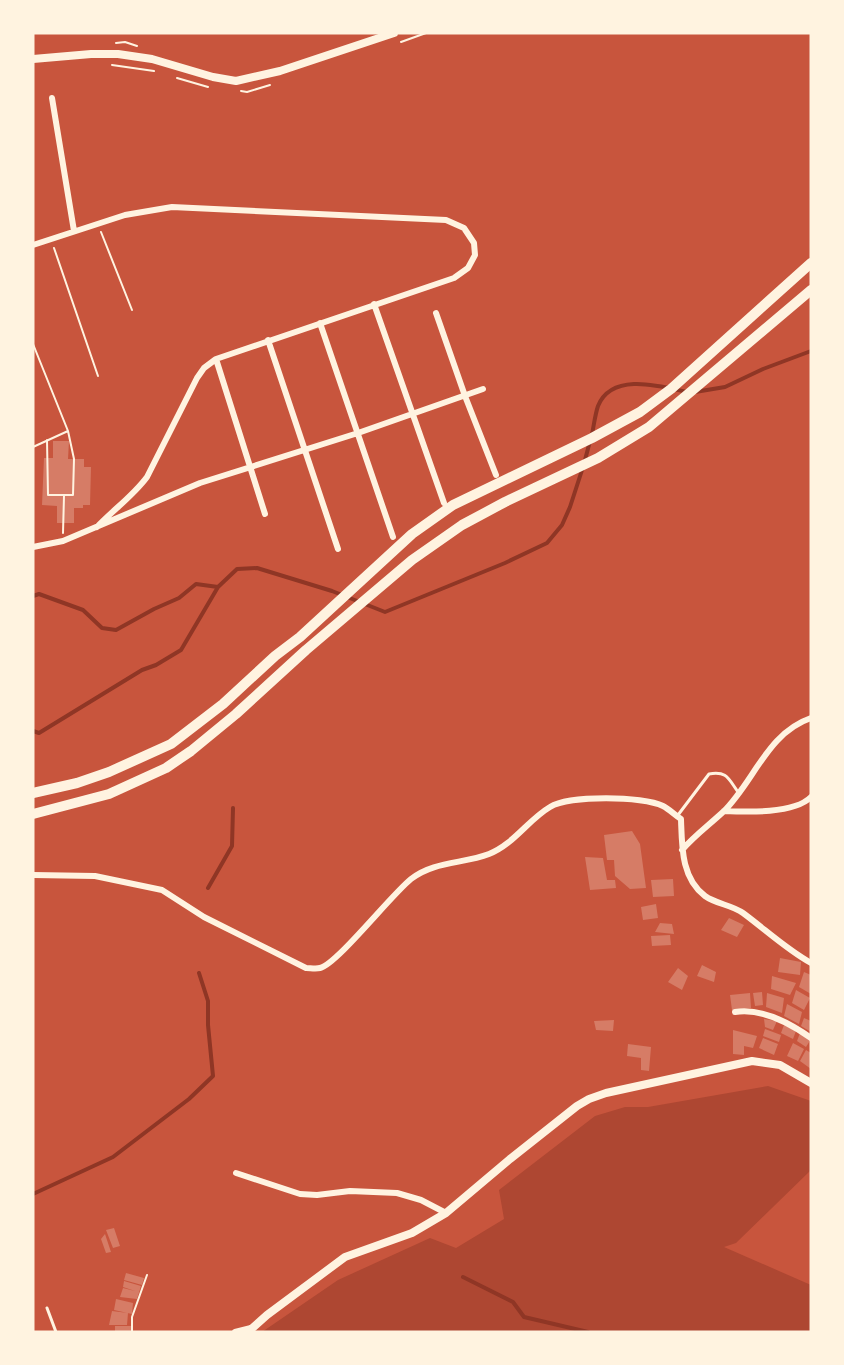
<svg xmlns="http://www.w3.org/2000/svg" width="844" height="1365" viewBox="0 0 844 1365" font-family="Manrope,sans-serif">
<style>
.green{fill:#ae4732}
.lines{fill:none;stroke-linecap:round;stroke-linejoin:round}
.stream{stroke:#8f3625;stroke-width:4}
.building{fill:#d67c66}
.path{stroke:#fff3e0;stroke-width:2}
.service{stroke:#fff3e0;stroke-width:3}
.minor{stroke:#fff3e0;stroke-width:6}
.tertiary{stroke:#fff3e0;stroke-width:8}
.secondary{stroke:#fff3e0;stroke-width:8}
.trunk{stroke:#fff3e0;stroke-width:10}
</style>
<rect width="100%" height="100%" fill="#c8553d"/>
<path class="green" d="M768,1086L811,1101V1170L736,1243L724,1247L811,1285V1332H262L338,1280L430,1238L456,1248L504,1219L499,1190L595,1116L625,1107H648Z"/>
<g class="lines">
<path class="stream" d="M695,392L725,387L763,369L811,351
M592,434C594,425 595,415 598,406C612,372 660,386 687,392
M585,460L590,441
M33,596L39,594L83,610L102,628L116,630L154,609L179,598L196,584L218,587
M33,731L39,733L142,670L156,665L181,650L218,587L237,569L257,568L332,591L385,612L505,563L547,543L562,525L570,507L583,467
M208,888L232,846L233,808
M33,1194L113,1157L189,1099L213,1076L208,1025V1001L199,973
M463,1277L513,1302L524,1317L588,1332"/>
</g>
<path class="building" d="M53,441H69L68,459H84V467H91L90,505H83V508H74V523H57V506L42,505L44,458H53Z
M632,831L640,844L646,888L630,889L615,876L614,860H607L604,835Z
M585,857L603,858L607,880H615L616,888L590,890Z
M673,879L674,896L653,897L651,880Z
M656,904L658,918L643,920L641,907Z
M729,918L744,925L737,937L721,930Z
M660,923L672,924L674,934L655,932Z
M670,935L671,945L652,946L651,936Z
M780,958L801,962L800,975L778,972Z
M702,965L716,972L714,982L697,976Z
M678,968L688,976L682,990L668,982Z
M804,972L811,975V994L799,987Z
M772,976L796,983L790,995L771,989Z
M796,990L810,998L804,1010L792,1003Z
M762,992L763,1005L755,1006L753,993Z
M750,993L751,1008L732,1010L730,995Z
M767,993L784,998L782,1013L766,1007Z
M787,1004L802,1012L799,1024L784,1016Z
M804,1018L811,1021V1032L801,1026Z
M764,1019L777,1021L773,1030L765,1027Z
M614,1020L613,1031L596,1030L594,1021Z
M784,1025L796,1031L793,1039L781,1033Z
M765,1029L781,1035L779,1042L763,1036Z
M733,1030L757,1036L753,1048L744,1046V1055L733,1054Z
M800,1033L811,1039L806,1047L797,1041Z
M763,1038L778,1044L774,1055L759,1048Z
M793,1043L804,1049L798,1061L787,1056Z
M628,1044L651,1047L649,1071L641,1070V1058L627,1056Z
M806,1050L811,1053V1069L800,1061Z
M114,1228L120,1246L113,1248L106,1230Z
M105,1234L111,1252L106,1253L101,1239Z
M126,1273L144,1278L142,1285L124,1280Z
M124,1281L141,1286L137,1299L120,1297L123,1288L135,1291L123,1287Z
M116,1299L133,1303L132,1314L114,1310Z
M112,1311L128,1313L127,1325H109Z
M115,1326H131V1332H115Z"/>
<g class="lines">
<path class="path" d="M577,33H591
M401,42L426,33
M116,43L125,42L137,46
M112,65L154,71
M177,78L208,87
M241,91L247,92L270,85
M101,232L132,310
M54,248L98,376
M33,344L68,431L74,459L73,495H48L47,440
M33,447L68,431
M63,533L64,496
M132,1332V1317L147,1275"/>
<path class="service" d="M678,815L709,774C727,771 728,778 738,792
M47,1308L56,1332"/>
<path class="minor" d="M52,98L74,231
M33,245L125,215L172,207L446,220L464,228L474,243L475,255L468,268L454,278L216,359L204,368L197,378L147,477C133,496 113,510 97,527
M374,304L444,503
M436,313L465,396L496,475
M320,323L393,537
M268,340L338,549
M216,359L265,514
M33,547L63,541L200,483L358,433L483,389
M724,811C747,812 794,814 811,797
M682,850C694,836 709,825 723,812C754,782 767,733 811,718
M33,875L95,876L162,890L204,917L306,968C310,968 316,969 320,968C337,964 391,895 411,879C434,861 463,864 489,854C514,844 528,820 550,807C569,795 643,796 663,806C669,809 675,815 681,819C682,846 681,878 705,896C716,904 732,905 743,913C766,930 786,949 811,963
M735,1012C761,1008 790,1023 811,1038
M236,1173L300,1194L317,1195L350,1191L397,1193L421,1200L446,1213
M235,1332L251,1328"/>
<path class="tertiary" d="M248,1332L267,1315L345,1257L412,1233L446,1213L510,1159L577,1106L589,1099L606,1093L752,1061L780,1065L811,1083"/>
<path class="secondary" d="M33,59L91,54H118L152,59L213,77L236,81L280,71L394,33"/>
<path class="trunk" d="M33,793L77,783L109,772L171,744L223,704L275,656L300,637L412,534L453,505L592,438L640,412L671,389L811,263
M33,814L109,794L166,768L191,751L236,714L306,650L412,560L462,525L505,502L598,458L649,427L811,290"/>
</g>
<rect width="844" height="1365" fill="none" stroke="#fff3e0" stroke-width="69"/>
</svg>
